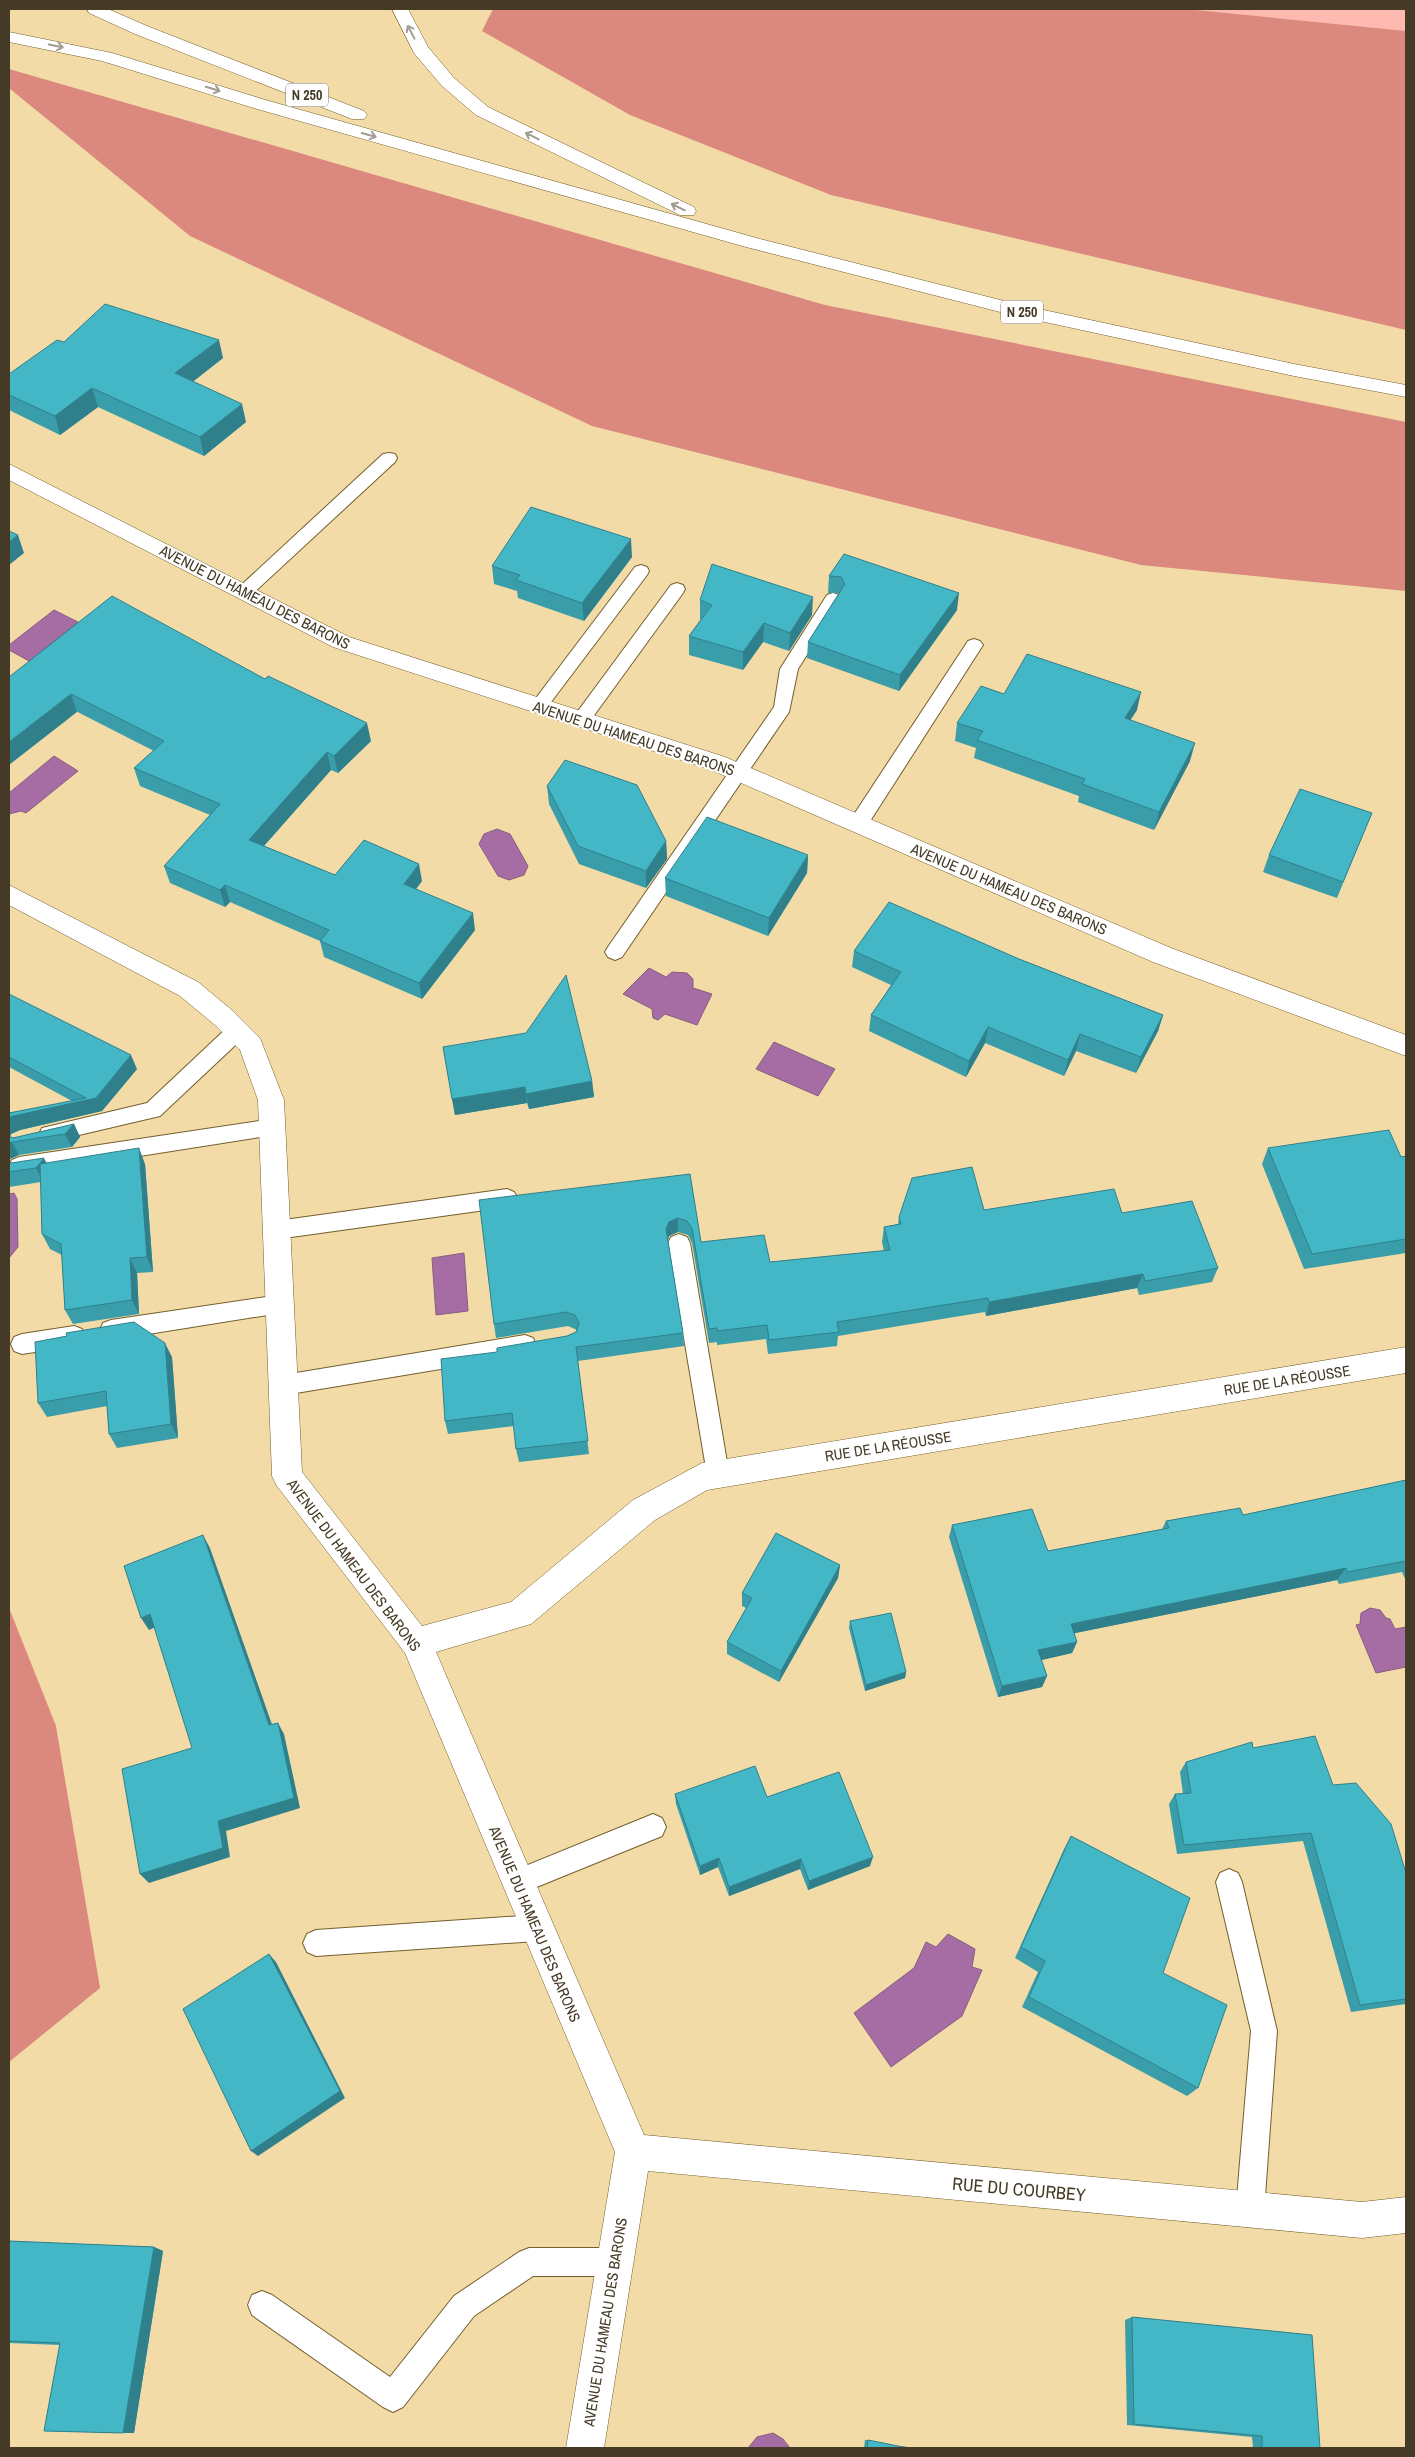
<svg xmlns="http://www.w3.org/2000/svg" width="1415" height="2457" viewBox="0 0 1415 2457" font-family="'Archivo Narrow',sans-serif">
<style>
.green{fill:#febab1}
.forest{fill:#db887e}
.water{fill:#a56da4;stroke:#885e7e}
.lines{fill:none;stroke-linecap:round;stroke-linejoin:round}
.lane-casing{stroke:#735f2d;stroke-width:2}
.street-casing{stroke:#735f2d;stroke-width:1}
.primary-casing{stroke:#735f2d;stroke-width:1}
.lane{fill:#fff;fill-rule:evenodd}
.street{fill:#fff;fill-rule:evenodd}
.primary{fill:#fff;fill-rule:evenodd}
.wall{fill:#3a9daa}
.shaded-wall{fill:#30808b}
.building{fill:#44b7c6;stroke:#30808b}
.oneway{stroke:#a29c92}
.labels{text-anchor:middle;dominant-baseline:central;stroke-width:4;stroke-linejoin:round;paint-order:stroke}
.shield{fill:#fefefe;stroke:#7c7566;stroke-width:1}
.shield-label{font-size:14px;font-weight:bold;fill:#443a25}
.street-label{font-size:15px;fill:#443a25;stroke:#fefefe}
.near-street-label{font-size:18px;fill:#443a25;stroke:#fefefe}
</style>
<rect width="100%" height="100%" fill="#f2dba6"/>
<path class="green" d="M1186,9H1406V31Z"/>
<path class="forest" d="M493,9H1186L1406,31V330L831,195L630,115L482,31Z
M9,69L825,305L1406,422V591L1141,565L592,426L190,236L9,88Z
M9,1608L56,1726L100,1988L9,2062Z"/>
<path class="water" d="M54,610L78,622L29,661L9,650V645Z
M54,756L78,771L26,813L21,811L9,814V793Z
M497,829L510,834L528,866L524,875L509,880L498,876L479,844L484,834Z
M649,968L666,977L672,972L687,973L693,979V988L712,994L697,1025L665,1014L658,1020L653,1018L652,1009L623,994Z
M774,1042L835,1069L818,1096L756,1069Z
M14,1193L17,1199L18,1247L9,1258V1194Z
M464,1253L468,1311L436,1315L432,1258Z
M1370,1608L1380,1610L1386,1618L1390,1619L1395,1629L1406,1627V1667L1376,1673L1356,1625L1360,1624L1361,1613Z
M948,1934L975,1949L972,1967L982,1970L962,2016L891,2067L854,2013L914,1968L926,1942L936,1947Z
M773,2433L783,2439L790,2448H748L757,2437Z"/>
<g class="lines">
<g class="lane-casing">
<path id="lane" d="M389,453L395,454L397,458L395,462L249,597H237L234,593L237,589L383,454Z
M641,565L647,567L649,571L647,575L545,710L539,712L533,710L530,706L533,702L635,567Z
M677,583L683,585L685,589L683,593L587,725L581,726L575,725L572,720L575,715L671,585Z
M833,593L839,595L842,599L798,669L789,712L622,957L615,960L608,957L605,952L608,947L774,707L780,669L827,595Z
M974,639L980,641L983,645L865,829L858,831L851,829L849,824L851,819L968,641Z
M237,1023L244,1025L247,1031L244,1037L160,1116L49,1142L42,1140L39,1134L42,1128L147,1103L230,1025Z
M273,1119L280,1121L283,1127L280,1133L273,1135L19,1175L12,1172L9,1166L12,1160L19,1157Z
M507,1189L514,1192L518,1198L514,1204L507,1207L277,1239L269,1236L266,1230L269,1224L277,1221Z
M679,1234L687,1237L690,1243L729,1474L726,1481L718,1484L710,1481L707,1474L668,1243L671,1237Z
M280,1295L288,1297L291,1304L288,1311L280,1313L111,1340L103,1337L100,1330L103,1323L111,1320Z
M74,1326L82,1329L85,1336L82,1343L74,1346L22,1354L14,1351L11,1344L14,1337L22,1334Z
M525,1335L533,1338L536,1345L533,1352L525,1355L284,1395L276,1392L273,1385L276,1378L284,1375Z
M653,1814L662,1818L666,1827L662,1836L517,1895L508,1891L504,1882L508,1873Z
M1229,1869L1238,1873L1242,1882L1277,2031L1264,2210L1260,2220L1250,2224L1240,2220L1236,2210L1251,2031L1216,1882L1220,1873Z
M537,1915L546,1919L550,1928L546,1937L537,1941L316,1956L307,1952L303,1943L307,1934L316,1930Z
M529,2248H615L625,2252L629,2262L625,2272L615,2276H533L474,2316L403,2407L393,2412L383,2407L252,2315L248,2305L252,2295L262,2291L272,2295L390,2377L454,2296L519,2252Z"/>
</g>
<g class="street-casing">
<path id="street" d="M9,464L349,637L725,757L1171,948L1406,1035V1056L1153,962L709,769L333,647L9,480Z
M9,885L198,982L233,1011L260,1038L284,1100L302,1472L422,1626L511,1602L633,1500L702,1463L1406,1347V1373L707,1490L655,1520L531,1624L436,1652L644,2135L1362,2202L1406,2197V2233L1362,2238L648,2171L604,2448H566L615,2152L405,1653L277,1486L272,1476L258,1100L240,1050L215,1025L180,996L9,905Z"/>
</g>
<g class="primary-casing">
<path id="primary" d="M87,9H108L147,26L364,111L367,115L364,119H352L135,34L89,13Z
M392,9H408L428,47L454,78L488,107L694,207L696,211L694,215H680L476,115L442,86L414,53Z
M9,32L112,53L269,101L760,239L1016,304L1294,364L1406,385V397L1294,376L1008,314L746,247L257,109L102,61L9,42Z"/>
</g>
<use href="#lane" class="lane"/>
<use href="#street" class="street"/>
<use href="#primary" class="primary"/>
</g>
<path class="wall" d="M64,342L223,358L193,381L246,422L204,456L98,407L60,435L9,410V374Z
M844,554L957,610L899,691L807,658L808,642L839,593H828L829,576Z
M632,557L584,621L518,598L517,591L494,584L492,566Z
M700,600L812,615L789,651L763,642L743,670L689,655V636L701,619H700Z
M9,677L371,741L338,773L331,770L264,846L335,875L422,881L416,889L475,930L422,999L324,957L320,941L230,902L225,907L170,883L164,866L210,815L140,786L134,768L154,751Z
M1004,694L1137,710L1130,720L1190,761L1154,830L1078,802L1079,796L974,758L976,748L955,741L957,723Z
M547,786L666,841L667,859L646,888L579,864L549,804Z
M1372,813L1337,898L1263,872L1269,855Z
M808,855L807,873L768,936L666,896L665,878Z
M854,951L1019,959L1163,1015L1158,1031L1136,1073L1076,1051L1064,1076L985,1043L966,1077L869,1031L871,1015L891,985L852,967Z
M9,994L137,1069L102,1111L20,1130L11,1134L10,1137L13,1138L74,1124L80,1137L72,1147L19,1155L10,1159L9,1162L11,1163L145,1164L153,1272L137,1273L139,1314L73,1324L65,1310L62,1255L50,1249L42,1234L41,1182L9,1187V1113L72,1101L9,1067Z
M443,1047L592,1081L594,1097L529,1109L527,1103L455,1115Z
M1268,1148L1401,1157L1406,1156V1253L1304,1269L1262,1164Z
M690,1174L701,1242L770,1262L884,1251L882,1242L884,1227L898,1224L899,1217L984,1210L1122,1213L1218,1268L1212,1282L1139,1295L1137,1288L986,1316L985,1312L838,1336L837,1346L768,1354L766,1339L717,1345V1342L709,1343L692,1243L688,1235L678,1232L669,1236L668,1240L683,1333L684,1346L578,1361L589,1454L519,1462L516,1449L514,1426L448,1434L445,1421L497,1352L567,1336L576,1332L577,1330L568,1326L496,1338L494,1324Z
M67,1336L172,1357L178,1438L117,1448L109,1434L107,1406L47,1417L38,1403Z
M1406,1480V1581L1402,1572L1339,1584L1337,1580L1074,1633L1077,1642L1072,1653L1041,1660L1047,1676L1042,1687L998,1697L949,1537L952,1525L1048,1551L1162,1529L1166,1521L1243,1515Z
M840,1565L838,1578L779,1682L727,1654V1642L746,1608L742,1606V1593Z
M850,1621L906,1672L905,1678L865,1691L849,1628Z
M1253,1748L1333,1785L1406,1873V2004L1351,2012L1303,1841L1177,1854L1169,1804L1175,1794H1183L1180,1772L1186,1762Z
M675,1794L767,1797L870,1866L808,1890L800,1869L729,1896L718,1867L700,1875L676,1804Z
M1071,1836L1163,1973L1198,2088L1187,2096L1022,2007L1038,1972L1015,1958L1064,1849Z
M9,2241L154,2247L163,2251L134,2433L44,2431L60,2345L9,2343Z
M1132,2317L1320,2448H1253L1252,2437L1127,2425L1125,2320Z
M865,2440H868L898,2446L911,2448H864Z"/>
<path class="shaded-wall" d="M219,340L223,358L180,392L175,373Z
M92,388L98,407L60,435L55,416Z
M242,404L246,422L204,456L200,437Z
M18,535L24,553L9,565V542Z
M631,539L632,557L584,621L582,603Z
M959,593L957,610L899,691L900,675Z
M813,597L812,615L789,651L790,633Z
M764,623L763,642L743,670V652Z
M1141,692L1137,710L1120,736L1125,718Z
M71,694L77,712L9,765V742Z
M367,723L371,741L338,773L334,756Z
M1195,743L1190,761L1154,830L1159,812Z
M327,752L331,770L254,857L249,840Z
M666,841L667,859L646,888V871Z
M808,855L807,873L768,936L769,918Z
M419,864L422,881L407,901L404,884Z
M225,885L230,902L225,907L220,890Z
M473,913L475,930L422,999L419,983Z
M1163,1015L1158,1031L1136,1073L1141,1057Z
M988,1027L985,1043L966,1077L969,1061Z
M1080,1034L1076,1051L1064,1076L1068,1060Z
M131,1055L137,1069L102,1111L20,1130L11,1134L9,1141V1118L13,1116L96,1098Z
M592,1081L594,1097L529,1109L526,1094Z
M525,1087L527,1103L455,1115L452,1099Z
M74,1124L80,1137L72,1147L65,1134Z
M12,1142L19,1155L10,1159L9,1163V1143Z
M139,1148L145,1164L153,1272L147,1257Z
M44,1158L51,1172L43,1181L36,1168Z
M678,1218V1232L669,1236L666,1243V1229L669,1222Z
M130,1258L137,1273L139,1314L132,1300Z
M1143,1274L1137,1288L986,1316L989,1302Z
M165,1343L172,1357L178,1438L171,1424Z
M203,1535L210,1548L276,1736L269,1725Z
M840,1565L838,1578L779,1682L781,1671Z
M1346,1568L1337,1580L1066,1635L1071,1624Z
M150,1614L158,1626L149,1630L141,1618Z
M1077,1642L1072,1653L1033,1662L1038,1650Z
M906,1672L905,1678L865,1691L866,1685Z
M1047,1676L1042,1687L998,1697L1002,1686Z
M278,1723L284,1734L300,1808L226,1831L230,1857L149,1883L140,1874L218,1821Z
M873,1857L870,1866L808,1890L809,1881Z
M719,1858L718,1867L700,1875V1866Z
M801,1859L800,1869L729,1896V1887Z
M269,1954L276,1962L345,2098L258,2156L251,2151Z
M154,2247L163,2251L134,2433H123Z"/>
<path class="building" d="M105,304L219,340L175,373L242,404L200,437L92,388L55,416L9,395V374L57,340L64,342Z
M531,507L631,539L582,603L516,580L520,575L492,566Z
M9,531L18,535L9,542Z
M844,554L959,593L900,675L808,642L845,584L841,577L829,576Z
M712,564L813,597L790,633L764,623L743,652L689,636L712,605L700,600Z
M112,596L265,679L268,676L367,723L334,756L327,752L249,840L335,875L364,840L419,864L404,884L473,913L419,983L320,941L329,930L225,885L220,890L164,866L220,804L134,768L164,741L71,694L9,742V677Z
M1027,654L1141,692L1125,718L1195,743L1159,812L1082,784L1085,779L977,740L983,731L957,723L981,686L1004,694Z
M565,760L637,785L666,841L646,871L578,846L547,786Z
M1300,789L1372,813L1343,882L1269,855Z
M707,817L808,855L769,918L665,878Z
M889,902L1019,959L1163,1015L1141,1057L1080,1034L1068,1060L988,1027L969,1061L871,1015L901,972L854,951Z
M566,975L592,1081L526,1094L525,1087L452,1099L443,1047L526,1033Z
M9,994L131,1055L96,1098L13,1116L9,1118V1113L86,1098L9,1057Z
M74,1124L65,1134L12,1142L9,1143V1136L13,1138Z
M1389,1130L1401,1157L1406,1156V1239L1312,1254L1268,1148Z
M139,1148L147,1257L130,1258L132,1300L65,1310L61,1244L42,1234L40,1164Z
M44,1158L36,1168L9,1172V1162L11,1163Z
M972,1167L984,1210L1114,1189L1122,1213L1192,1201L1218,1268L1145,1281L1143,1274L989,1302L988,1298L837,1322L839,1332L769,1340L767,1325L717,1331V1328L709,1329L692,1228L687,1221L678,1218L669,1222L666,1229L683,1333L576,1347L588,1441L516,1449L512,1413L445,1421L441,1359L497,1352V1348L567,1336L576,1332L579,1323L575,1315L566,1312L494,1324L479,1200L690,1174L701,1242L764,1235L770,1262L890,1250L884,1227L901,1224L899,1217L912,1178Z
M134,1322L165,1343L171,1424L109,1434L106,1391L38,1403L35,1342L67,1336L66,1333Z
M1406,1480V1561L1347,1572L1346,1568L1071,1624L1077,1642L1038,1650L1047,1676L1002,1686L952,1525L1032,1509L1048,1551L1169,1528L1166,1521L1240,1508L1243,1515Z
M776,1533L840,1565L781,1671L727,1642L752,1598L742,1593Z
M203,1535L269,1725L278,1723L294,1798L218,1821L223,1848L140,1874L122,1769L192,1748L150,1614L141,1618L124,1566Z
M891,1613L906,1672L866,1685L850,1621Z
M1315,1736L1333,1785L1356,1783L1391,1824L1406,1873V1999L1360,2005L1311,1833L1184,1845L1175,1794L1191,1793L1186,1762L1252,1742L1253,1748Z
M755,1766L767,1797L839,1772L873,1857L809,1881L801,1859L729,1887L719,1858L700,1866L675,1794Z
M1071,1836L1190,1898L1163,1973L1227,2005L1198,2088L1029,1997L1045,1961L1021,1947Z
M269,1954L340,2091L251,2151L183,2009Z
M9,2241L154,2247L123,2433L44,2431L60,2343L9,2341Z
M1132,2317L1312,2335L1320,2448H1262V2436L1134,2424Z
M868,2440L898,2446L911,2448H867Z"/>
<defs><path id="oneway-shaft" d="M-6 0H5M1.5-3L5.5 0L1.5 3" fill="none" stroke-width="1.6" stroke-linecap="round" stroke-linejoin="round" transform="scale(1.25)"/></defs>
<g class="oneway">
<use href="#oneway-shaft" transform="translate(411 32) rotate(-118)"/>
<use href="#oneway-shaft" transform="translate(56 46) rotate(12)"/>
<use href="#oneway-shaft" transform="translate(213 89) rotate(17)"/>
<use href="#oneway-shaft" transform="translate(369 135) rotate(16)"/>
<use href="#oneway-shaft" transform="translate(532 136) rotate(-153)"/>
<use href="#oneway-shaft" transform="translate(678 207) rotate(-154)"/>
</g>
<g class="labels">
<g class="shield">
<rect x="286" y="83.5" width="42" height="23" rx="4"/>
<rect x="1001" y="300.5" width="42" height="23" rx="4"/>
</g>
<g class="shield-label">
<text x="307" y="95">N 250</text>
<text x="1022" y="312">N 250</text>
</g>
<g class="street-label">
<text transform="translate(255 597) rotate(27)">AVENUE DU HAMEAU DES BARONS</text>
<text transform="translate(634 738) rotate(18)">AVENUE DU HAMEAU DES BARONS</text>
<text transform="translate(1009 889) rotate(23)">AVENUE DU HAMEAU DES BARONS</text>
<text transform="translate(1287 1380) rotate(-9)">RUE DE LA RÉOUSSE</text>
<text transform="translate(888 1446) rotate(-9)">RUE DE LA RÉOUSSE</text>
<text transform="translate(354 1565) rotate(53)">AVENUE DU HAMEAU DES BARONS</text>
<text transform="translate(535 1924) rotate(67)">AVENUE DU HAMEAU DES BARONS</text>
<text transform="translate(605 2322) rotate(-81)">AVENUE DU HAMEAU DES BARONS</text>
</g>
<g class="near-street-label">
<text transform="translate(1019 2189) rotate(5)">RUE DU COURBEY</text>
</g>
</g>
<rect width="1415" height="2457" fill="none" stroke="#443a25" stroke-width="20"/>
</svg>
